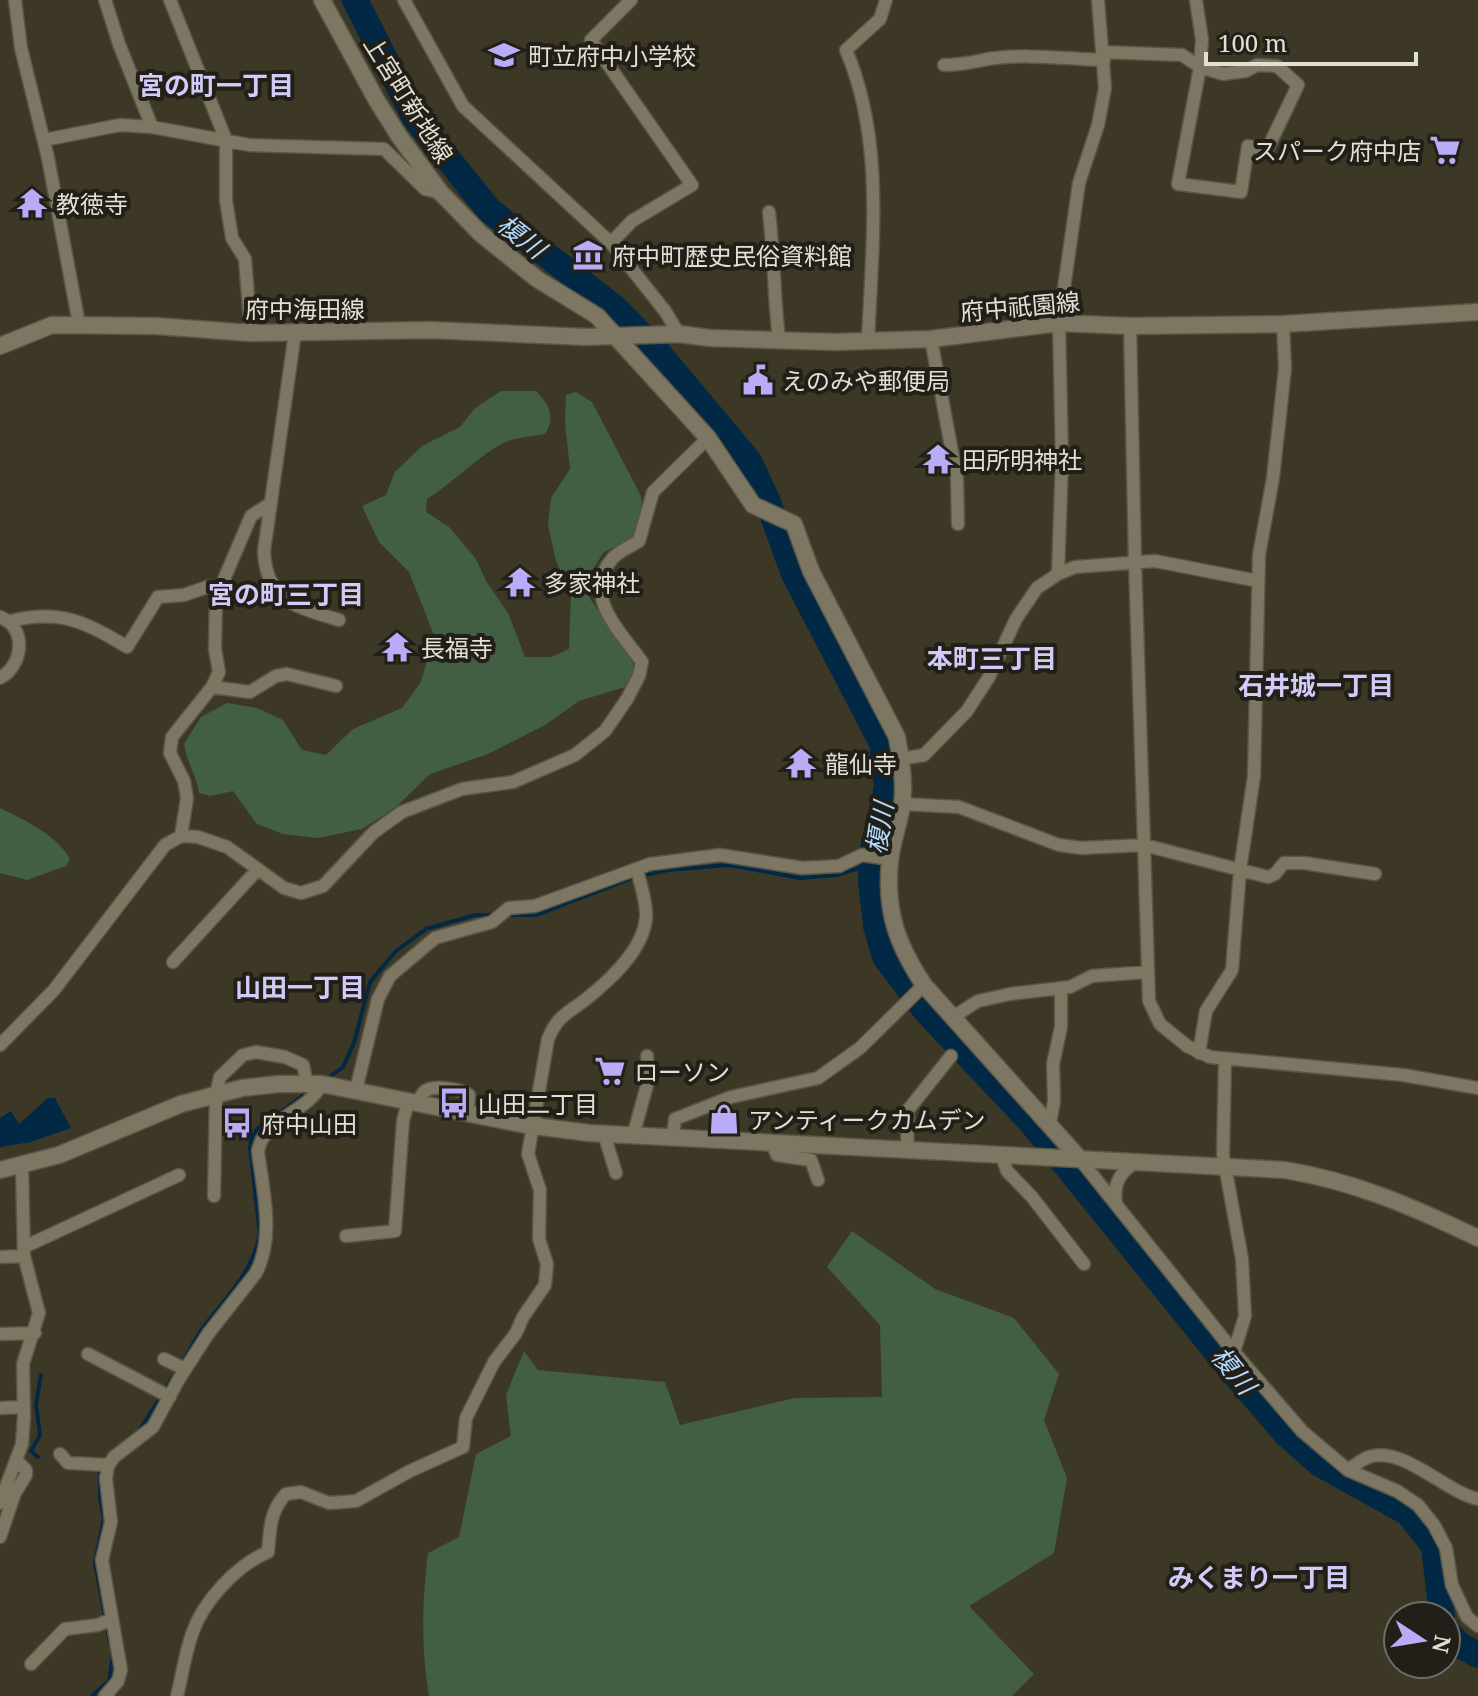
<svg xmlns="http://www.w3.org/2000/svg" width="1478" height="1696" viewBox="0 0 1478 1696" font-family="'Noto Serif','Noto Sans JP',serif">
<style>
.green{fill:#425f44}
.water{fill:#012845}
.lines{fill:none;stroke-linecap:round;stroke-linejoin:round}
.stream{stroke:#012845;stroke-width:4}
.river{stroke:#012845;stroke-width:26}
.street-casing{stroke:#595545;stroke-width:15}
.secondary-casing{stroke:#595545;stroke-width:19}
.street{stroke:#7c7663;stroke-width:12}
.secondary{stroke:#7c7663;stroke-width:16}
.labels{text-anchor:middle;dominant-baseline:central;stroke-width:8;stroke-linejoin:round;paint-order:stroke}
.poi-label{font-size:24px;fill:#e2dfd4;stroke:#211f17;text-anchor:start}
.street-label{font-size:24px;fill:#e2dfd4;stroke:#211f17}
.neighbourhood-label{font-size:26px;font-weight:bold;fill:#d2cbf7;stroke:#211f17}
.water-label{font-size:26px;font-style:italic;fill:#afd9ff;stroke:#211f17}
</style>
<rect width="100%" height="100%" fill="#3d3826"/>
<path class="green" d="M501,391H536C549,404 556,417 545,434C533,436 518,437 506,442C481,453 452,484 427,499L426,512L449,527L476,559L486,581L508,613L525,657H552L569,649L571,594L556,561L548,525L551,498L570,469L565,423L566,395L576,392L592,402L641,496L643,516L634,537L603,553L589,576L590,599L632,656L634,671L625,687L579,701L545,725L488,754L430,774L395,808L362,829L318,838L283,834L257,824L233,791L210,796L199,793C196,775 187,762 184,744L201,717L227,703L257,708L283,720L302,750L326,755L353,729L402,708L421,682L434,635L409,572L379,542L362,506L386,495L395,472L422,446L460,427L475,408Z
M0,808C24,820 56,834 70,859L66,866L27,880L0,873Z
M852,1231L935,1289L1014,1318L1059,1374L1044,1420L1067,1478L1054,1553L969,1606L1034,1674L1012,1696H429C421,1645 422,1604 428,1553L459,1537L476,1454L511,1436L506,1395L524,1351L538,1370L665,1382L680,1425L795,1398L882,1397L880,1325L827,1267Z"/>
<path class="water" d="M48,1098H55L71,1128L31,1142L0,1147V1118L11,1111L19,1124Z"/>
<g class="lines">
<path class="stream" d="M506,915H537L632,878L668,870L729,865L800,878L837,875L872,864
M325,1080L343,1067L354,1043L370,982L396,951L426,929L475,915H494
M182,1364C190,1349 198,1333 209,1320C231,1293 253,1269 260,1234L250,1147L252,1137L257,1129L311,1090
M139,1431L177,1371
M38,1457L31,1451L40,1435L36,1405L41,1375
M102,1467L100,1474V1498L104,1519L95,1563L110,1643
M92,1696L109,1681L113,1655"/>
<path class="river" d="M355,0L415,118L489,210L615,308L656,350L749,461L767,500L794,574L882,743L887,785L880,828L873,849L871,880L876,926L885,957L925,1010L1031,1122L1232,1371L1287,1435L1320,1464L1408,1513L1434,1546L1442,1616
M1446,1629L1458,1644L1478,1655"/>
<g class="street-casing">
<path id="street" d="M15,0L21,48L48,158L79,324
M105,0L119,44L152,127
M170,0L226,140V200L232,238L245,259L251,333
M404,0L463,106L611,243L665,311L679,334
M1103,52L1182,55L1200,67L1223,74L1246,71L1257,65L1277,66L1298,85L1267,150L1248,146L1241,192L1178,184L1200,67L1202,40L1196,0
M944,65C960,65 972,62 988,59C1025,53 1067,59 1104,60
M44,140L120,125L152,127L249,145L384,149L425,189L441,193
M769,212C774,255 774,297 779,340
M611,243L632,221L692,185L591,40L631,0
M1130,326L1135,561L1149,1001L1160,1024L1187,1046L1210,1057L1403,1075L1478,1088
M295,333L264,551C266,601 296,607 339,620
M931,339L957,479L958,524
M868,341C872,245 885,141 846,50L880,19L886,0
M1058,574L1062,460L1059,323L1079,183L1098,125L1105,88L1098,0
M0,617C27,627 24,665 0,678
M11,621C59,609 87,622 127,647L158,597L184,595L207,587L221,588
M212,687L250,692L276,676L287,674L336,686
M901,759L924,755L967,711L989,677L1016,619L1037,588L1058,574L1075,567L1155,561L1258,581
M902,804L959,807L1059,845L1082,848L1144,845L1268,877L1275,874L1284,863H1304L1375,874
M181,836L187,798L184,781L170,753L172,737L212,687L219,672L215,649L216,598L251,516L271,503
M173,962L258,869
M953,1017L978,1001L1010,994L1070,987L1092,976L1148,972
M0,1045L54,990L165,845L181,836L198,837L227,847L284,888L301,893L323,886L374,832L402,812L462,789L513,782L575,755L605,731L627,699L639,676L642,662C621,632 581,595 612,559C619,551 630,547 639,541L653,492L708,438
M1199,1053L1206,1011L1232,970L1240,870L1254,776L1259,555L1273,478L1285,368L1283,324
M1225,1059L1223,1155L1242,1259L1245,1316L1234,1352
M356,1090L378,999L390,976L435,938L492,922L509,908L535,906L650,864L720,855L803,868L839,866L862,855L890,859
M418,1104C418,1102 422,1093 424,1092C432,1084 461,1089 469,1095L467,1114
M1050,1123L1054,1101L1053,1064L1061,1027V988
M604,1134L616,1173
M633,1136L649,1078L647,1056
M673,1138L675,1119L731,1097L818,1078L860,1048L924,985
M772,1143L777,1155L811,1160L818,1180
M907,1150L908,1110L951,1056
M1001,1154L1007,1171L1032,1197L1084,1264
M1079,1158L1234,1352L1302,1431L1348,1470L1397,1491L1418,1505L1434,1525L1446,1548L1452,1585L1467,1617L1478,1626
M214,1196L216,1094L220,1077L243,1055L256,1052L285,1057L303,1065L307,1084
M1116,1203C1113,1184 1120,1171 1137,1162
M346,1236L395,1231L403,1121L408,1102
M24,1247L179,1175
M0,1257L24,1256
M0,1334L35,1333
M88,1354L170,1397
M164,1359L185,1369
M0,1408L24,1407
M60,1454L68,1463L109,1465
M1348,1470C1354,1466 1362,1459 1369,1457C1404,1446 1445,1492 1478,1499
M0,1503L22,1444L24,1417L23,1364L39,1313L24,1256L22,1166
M0,1537L15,1493L26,1475V1470L17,1461
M31,1664L65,1629L98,1625L112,1619
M105,1696L118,1681L121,1670L102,1560L111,1522L106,1478L108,1466L114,1457L153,1427L179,1379L208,1334L256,1273C275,1237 263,1191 258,1151C264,1118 307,1113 322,1084
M177,1696C182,1676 185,1654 192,1634C203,1601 237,1565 268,1552C270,1530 270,1510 286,1494L301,1492L329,1503L356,1501L410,1471L463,1447L466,1418L494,1362L516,1333L523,1317L545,1285L547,1264L539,1239L540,1190L528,1154L548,1039C557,1017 566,1014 585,1000C609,981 644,950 646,917C647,902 640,884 637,869"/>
</g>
<g class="secondary-casing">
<path id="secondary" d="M322,0L377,101L399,136L441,193L481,234L537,279L597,316L708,438L753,505L794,524L811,571L897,737C901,759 905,783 902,806C899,824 892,842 890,861C885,911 897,944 924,985L1079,1158
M0,346L52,325L156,326L251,333L430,330L585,337L679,334L710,338L835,342L931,339L1059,323L1130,326L1283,324L1478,312
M0,1170L59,1155L181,1104L242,1088L278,1084H322L526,1125L589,1133L1285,1170C1357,1182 1413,1207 1478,1238"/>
</g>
<use href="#street" class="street"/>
<use href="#secondary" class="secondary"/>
</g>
<defs>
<g id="school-bare" transform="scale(2.4)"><path d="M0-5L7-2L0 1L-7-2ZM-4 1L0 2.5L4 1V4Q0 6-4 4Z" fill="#b9abf7" stroke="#211f17" stroke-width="2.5" paint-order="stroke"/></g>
<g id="supermarket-bare" transform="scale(2.4)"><path d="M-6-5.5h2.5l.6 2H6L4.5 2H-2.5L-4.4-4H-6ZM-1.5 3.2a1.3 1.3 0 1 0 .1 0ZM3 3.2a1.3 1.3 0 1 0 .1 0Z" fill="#b9abf7" stroke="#211f17" stroke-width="2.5" paint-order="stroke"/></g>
<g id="temple-bare" transform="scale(2.4)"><path d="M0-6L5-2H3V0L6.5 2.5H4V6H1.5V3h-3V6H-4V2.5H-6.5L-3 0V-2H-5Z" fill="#b9abf7" stroke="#211f17" stroke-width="2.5" paint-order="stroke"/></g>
<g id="museum-bare" transform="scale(2.4)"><path d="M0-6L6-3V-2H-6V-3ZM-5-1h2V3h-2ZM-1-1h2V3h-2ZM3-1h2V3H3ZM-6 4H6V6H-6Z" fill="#b9abf7" stroke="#211f17" stroke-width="2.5" paint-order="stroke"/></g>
<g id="civic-bare" transform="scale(2.4)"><path d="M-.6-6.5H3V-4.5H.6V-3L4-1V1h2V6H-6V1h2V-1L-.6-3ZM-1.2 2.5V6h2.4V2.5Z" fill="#b9abf7" stroke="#211f17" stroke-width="2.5" paint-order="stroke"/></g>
<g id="bus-bare" transform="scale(2.4)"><path d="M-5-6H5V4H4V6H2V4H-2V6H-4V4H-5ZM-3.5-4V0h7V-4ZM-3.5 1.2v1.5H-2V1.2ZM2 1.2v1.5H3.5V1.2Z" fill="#b9abf7" stroke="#211f17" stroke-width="2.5" paint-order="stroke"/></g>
<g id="shop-bare" transform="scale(2.4)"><path d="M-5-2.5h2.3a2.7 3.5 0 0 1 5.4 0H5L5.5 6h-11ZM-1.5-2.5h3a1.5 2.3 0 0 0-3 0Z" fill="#b9abf7" stroke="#211f17" stroke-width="2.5" paint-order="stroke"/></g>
</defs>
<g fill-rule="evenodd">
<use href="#school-bare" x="504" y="55"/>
<use href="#supermarket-bare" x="1445" y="150"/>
<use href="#temple-bare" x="32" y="203"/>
<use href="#museum-bare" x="588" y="255"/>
<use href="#civic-bare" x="758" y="380"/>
<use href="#temple-bare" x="938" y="459"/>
<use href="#temple-bare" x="520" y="582"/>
<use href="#temple-bare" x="397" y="647"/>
<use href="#temple-bare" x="801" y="763"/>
<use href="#supermarket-bare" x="610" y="1071"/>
<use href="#bus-bare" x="454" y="1103"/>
<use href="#shop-bare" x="724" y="1119"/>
<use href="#bus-bare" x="237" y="1123"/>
</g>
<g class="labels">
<g class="poi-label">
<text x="528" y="55">町立府中小学校</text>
<text x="1421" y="150" text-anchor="end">スパーク府中店</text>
<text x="56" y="203">教徳寺</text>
<text x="612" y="255">府中町歴史民俗資料館</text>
<text x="782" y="380">えのみや郵便局</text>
<text x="962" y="459">田所明神社</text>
<text x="544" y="582">多家神社</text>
<text x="421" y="647">長福寺</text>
<text x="825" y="763">龍仙寺</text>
<text x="634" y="1071">ローソン</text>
<text x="478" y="1103">山田二丁目</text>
<text x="748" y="1119">アンティークカムデン</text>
<text x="261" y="1123">府中山田</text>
</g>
<g class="street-label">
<text transform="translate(409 99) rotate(58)">上宮町新地線</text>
<text transform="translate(1020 306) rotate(-5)">府中祇園線</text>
<text x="305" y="308">府中海田線</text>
</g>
<g class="neighbourhood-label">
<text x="216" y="85">宮の町一丁目</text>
<text x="286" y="594">宮の町三丁目</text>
<text x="992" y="658">本町三丁目</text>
<text x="1316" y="685">石井城一丁目</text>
<text x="300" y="987">山田一丁目</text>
<text x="1259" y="1577">みくまり一丁目</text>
</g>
<g class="water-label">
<text transform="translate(522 236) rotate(38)">榎川</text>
<text transform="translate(879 828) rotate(-81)">榎川</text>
<text transform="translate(1234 1370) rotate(51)">榎川</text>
</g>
</g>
<g transform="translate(1422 1640) rotate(102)"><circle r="38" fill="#211f17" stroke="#6e6c63" stroke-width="2"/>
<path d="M0-6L14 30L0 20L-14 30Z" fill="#b9abf7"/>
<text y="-12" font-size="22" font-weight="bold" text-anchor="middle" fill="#e2dfd4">N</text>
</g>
<path d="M1206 52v12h210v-12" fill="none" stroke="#e2dfd4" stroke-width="4"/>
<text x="1218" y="52" font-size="24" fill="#e2dfd4" stroke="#211f17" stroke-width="6" paint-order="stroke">100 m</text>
</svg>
